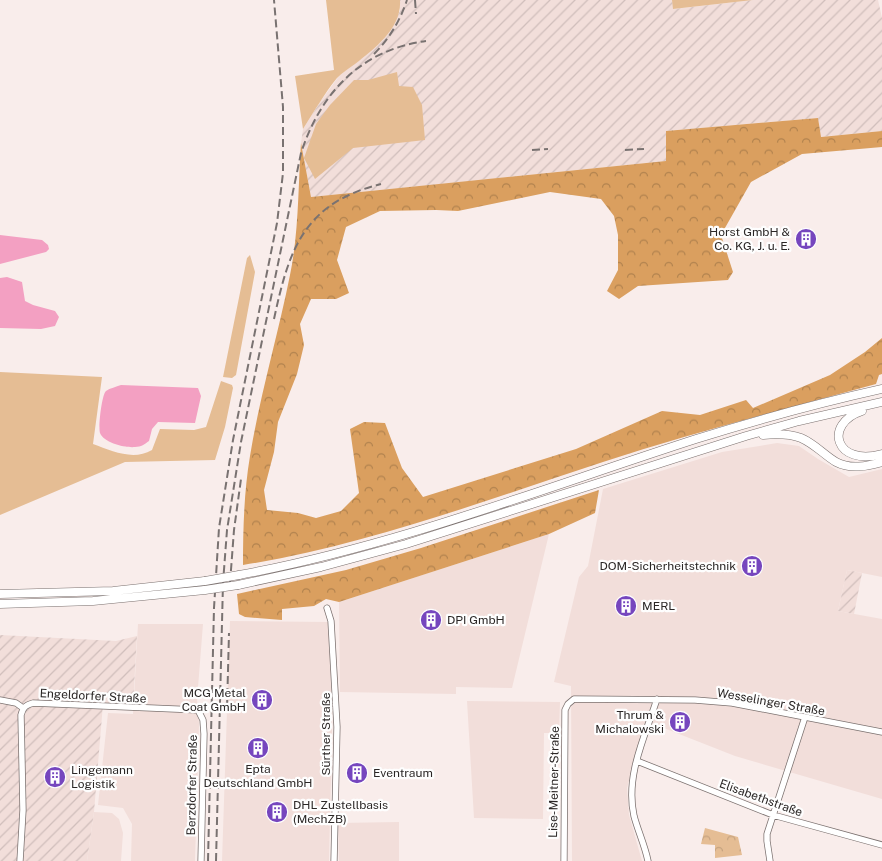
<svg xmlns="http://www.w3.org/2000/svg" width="882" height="861" viewBox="0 0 882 861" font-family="'Public Sans',sans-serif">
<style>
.built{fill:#f2deda}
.industrial{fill:url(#industrial-furrows)}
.green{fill:#e5bd94}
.forest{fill:url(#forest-crowns)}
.park{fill:url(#park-crowns)}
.water{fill:#f3a0c2}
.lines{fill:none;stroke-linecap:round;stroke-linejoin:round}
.minor-casing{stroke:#7b716f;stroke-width:7}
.highway-casing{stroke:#7b716f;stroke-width:9}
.minor{stroke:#fff;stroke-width:5.5}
.highway{stroke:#fff;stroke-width:8}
.rail{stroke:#797271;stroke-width:2;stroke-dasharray:8 4;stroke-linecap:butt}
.highway-bridge-casing{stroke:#7b716f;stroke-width:9;stroke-linecap:butt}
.highway-bridge{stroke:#fff;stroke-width:8}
.labels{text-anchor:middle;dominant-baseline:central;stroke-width:4.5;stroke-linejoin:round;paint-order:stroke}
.poi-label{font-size:12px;fill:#2b2726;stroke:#fefefe;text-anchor:start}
.street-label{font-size:12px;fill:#2b2726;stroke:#fefefe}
</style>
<defs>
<pattern id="industrial-furrows" width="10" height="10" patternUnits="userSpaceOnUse" patternTransform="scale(1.25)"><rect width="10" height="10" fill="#f2deda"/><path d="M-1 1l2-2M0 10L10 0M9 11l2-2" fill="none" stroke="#d0bebb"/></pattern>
<pattern id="forest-crowns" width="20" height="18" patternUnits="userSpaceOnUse" patternTransform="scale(1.25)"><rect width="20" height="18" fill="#da9f5f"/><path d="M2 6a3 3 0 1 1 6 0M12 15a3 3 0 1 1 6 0" fill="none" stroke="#b1824e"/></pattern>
<pattern id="park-crowns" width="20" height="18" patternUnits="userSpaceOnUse" patternTransform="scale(1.25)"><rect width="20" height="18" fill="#e5bd94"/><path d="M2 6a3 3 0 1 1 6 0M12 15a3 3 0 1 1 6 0" fill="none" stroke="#c5a27f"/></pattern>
</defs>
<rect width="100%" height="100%" fill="#f9edeb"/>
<path class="built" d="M777,443L799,446L818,459L849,477L882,469V577L847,570L838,611L882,619V799L735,756L646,721L627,788L629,815L642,861H572L571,686L554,682L579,577L588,566L603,489L722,452Z
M549,534L512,688L456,687V694L340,692L339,602Z
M230,621L328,622L330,625L332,733L329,861H222Z
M138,624H203L197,700L199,724L195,861H131L132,824L123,808L98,805L108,713L133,714Z
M467,701L560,702L559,733H544L543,819L474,818Z
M94,812L112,813L119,819L123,833L121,861H87Z
M399,822V861H339L338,823Z"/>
<path class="industrial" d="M400,0H672L674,9L753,0H878L882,18V131L820,137L818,118L666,131L667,161L311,197L301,143L303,129L320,102L339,76L383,40L392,27L400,11Z
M847,570L862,573L854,614L838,611Z
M0,635L116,641L137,636L133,705L103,704L94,812L87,861H0Z"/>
<path class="green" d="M326,0H400C402,28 375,48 355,64C349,68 342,73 337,78C324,94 314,112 303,129L295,76L334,70Z
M672,0H753L673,9Z
M397,72L399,86L413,87L422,105L425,140L353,148L315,179L304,158L316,124L330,105L354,80H368Z
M250,255L255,272L236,375L232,378L223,377L247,258Z
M0,372L102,377L93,444C112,451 133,461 152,450L160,429L194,430L206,427L221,381L232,385L233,388L225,427L215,460L125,462L0,515Z"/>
<path class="forest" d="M818,118L821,137L882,131V147L802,154L751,182L721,235L733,272L728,280L638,286L619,299L607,291L618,270V235L614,216L601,199L550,192L458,211L436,210L380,211L346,227L337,260L349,293L336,299H311L300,324L304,345L297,374L278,422L274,452L264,490L267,510L298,513L316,518L341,511L359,493L350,429L364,422L385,423L402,468L423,497L576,449L662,411L700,415L746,400L753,408L830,375L865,352L882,338V374L879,375L876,384C785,409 693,433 603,462C484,501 367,545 243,565C243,530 244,491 250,456C260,395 278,335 290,275C299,232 298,186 301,143L311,197L666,161V131Z
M599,490L595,513L549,534L339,602L326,599L314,606L282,609V620L245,617L239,614L237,594L346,570L421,548Z"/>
<path class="park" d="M705,828L738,837L742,855L715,858V845L701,844Z"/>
<path class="water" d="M0,235L42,240L48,245L49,249L46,252L0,264Z
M7,277L22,282L25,301L33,305L55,311L59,317L55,326L41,329L0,328V278Z
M121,385L198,388L201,396L195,423L158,422L152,429L149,441C145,444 141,447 135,447C125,448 104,443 100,433C98,427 102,394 106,391C110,388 116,387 121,385Z"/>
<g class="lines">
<g class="minor-casing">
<path id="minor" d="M327,608L331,621L337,727L334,861
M0,700L16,703L23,708
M637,761L773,815L882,845
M20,861L23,810L21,715C23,707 26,705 33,703L198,710L203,720L204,734L201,861
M564,861L565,710L568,704L574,699L695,700L732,703L882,732
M648,861C645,846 638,831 634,816C625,776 645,736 657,699
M770,861L767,841V834L805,717"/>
</g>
<g class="highway-casing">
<path id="highway" d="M862,411C823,424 835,467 882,454
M763,435C774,434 790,434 801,438C815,444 824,455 836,462C851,470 867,466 882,462
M239,575C396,546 544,488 696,439C757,420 819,403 882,389
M238,585L321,567L406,544L746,436L799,421L882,402
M0,594L113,591L205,581
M0,604L93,601L205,590"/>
</g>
<use href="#minor" class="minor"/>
<use href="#highway" class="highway"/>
<path class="rail" d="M415,0L416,14
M374,54C389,39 400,21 407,0
M532,150L548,149
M625,150L644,149
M274,319C289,249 304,203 381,184
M230,583L234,530L241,479
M227,708L229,633
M208,861L214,608L219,528L233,440L277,223L283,173V107L274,0
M216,861L223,583L227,530L241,442L301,153C321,92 361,50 426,41"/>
<g class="highway-bridge-casing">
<path id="highway-bridge" d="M205,581L239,575
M205,590L238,585"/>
</g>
<use href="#highway-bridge" class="highway-bridge"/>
</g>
<defs>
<g id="building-disc" transform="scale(1.125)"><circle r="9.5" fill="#7646be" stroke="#fefefe"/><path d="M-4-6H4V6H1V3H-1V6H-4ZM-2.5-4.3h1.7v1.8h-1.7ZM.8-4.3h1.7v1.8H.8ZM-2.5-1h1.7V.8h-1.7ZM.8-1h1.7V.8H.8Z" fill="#fff"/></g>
</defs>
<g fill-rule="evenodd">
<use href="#building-disc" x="806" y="239"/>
<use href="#building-disc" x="752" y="566"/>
<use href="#building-disc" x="626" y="606"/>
<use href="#building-disc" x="431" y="620"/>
<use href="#building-disc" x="262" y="700"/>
<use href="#building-disc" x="680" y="722"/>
<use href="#building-disc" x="258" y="748"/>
<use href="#building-disc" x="357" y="773"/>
<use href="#building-disc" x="55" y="777"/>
<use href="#building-disc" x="277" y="812"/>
</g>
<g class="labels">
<g class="poi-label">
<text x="790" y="232" text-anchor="end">Horst GmbH &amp;<tspan x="790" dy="14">Co. KG, J. u. E.</tspan></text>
<text x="736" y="566" text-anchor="end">DOM-Sicherheitstechnik</text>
<text x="642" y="606">MERL</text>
<text x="447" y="620">DPI GmbH</text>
<text x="246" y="693" text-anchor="end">MCG Metal<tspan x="246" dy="14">Coat GmbH</tspan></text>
<text x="664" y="715" text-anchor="end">Thrum &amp;<tspan x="664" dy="14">Michalowski</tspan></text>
<text x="258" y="769" text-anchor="middle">Epta<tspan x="258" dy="14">Deutschland GmbH</tspan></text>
<text x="71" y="770">Lingemann<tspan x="71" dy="14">Logistik</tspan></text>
<text x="373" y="773">Eventraum</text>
<text x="293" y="805">DHL Zustellbasis<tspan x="293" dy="14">(MechZB)</tspan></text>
</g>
<g class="street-label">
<text transform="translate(93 696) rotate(3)">Engeldorfer Straße</text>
<text transform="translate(771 702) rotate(10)">Wesselinger Straße</text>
<text transform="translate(326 734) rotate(-90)">Sürther Straße</text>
<text transform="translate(554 782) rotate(-89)">Lise-Meitner-Straße</text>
<text transform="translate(192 785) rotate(-89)">Berzdorfer Straße</text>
<text transform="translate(761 798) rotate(20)">Elisabethstraße</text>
</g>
</g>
</svg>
